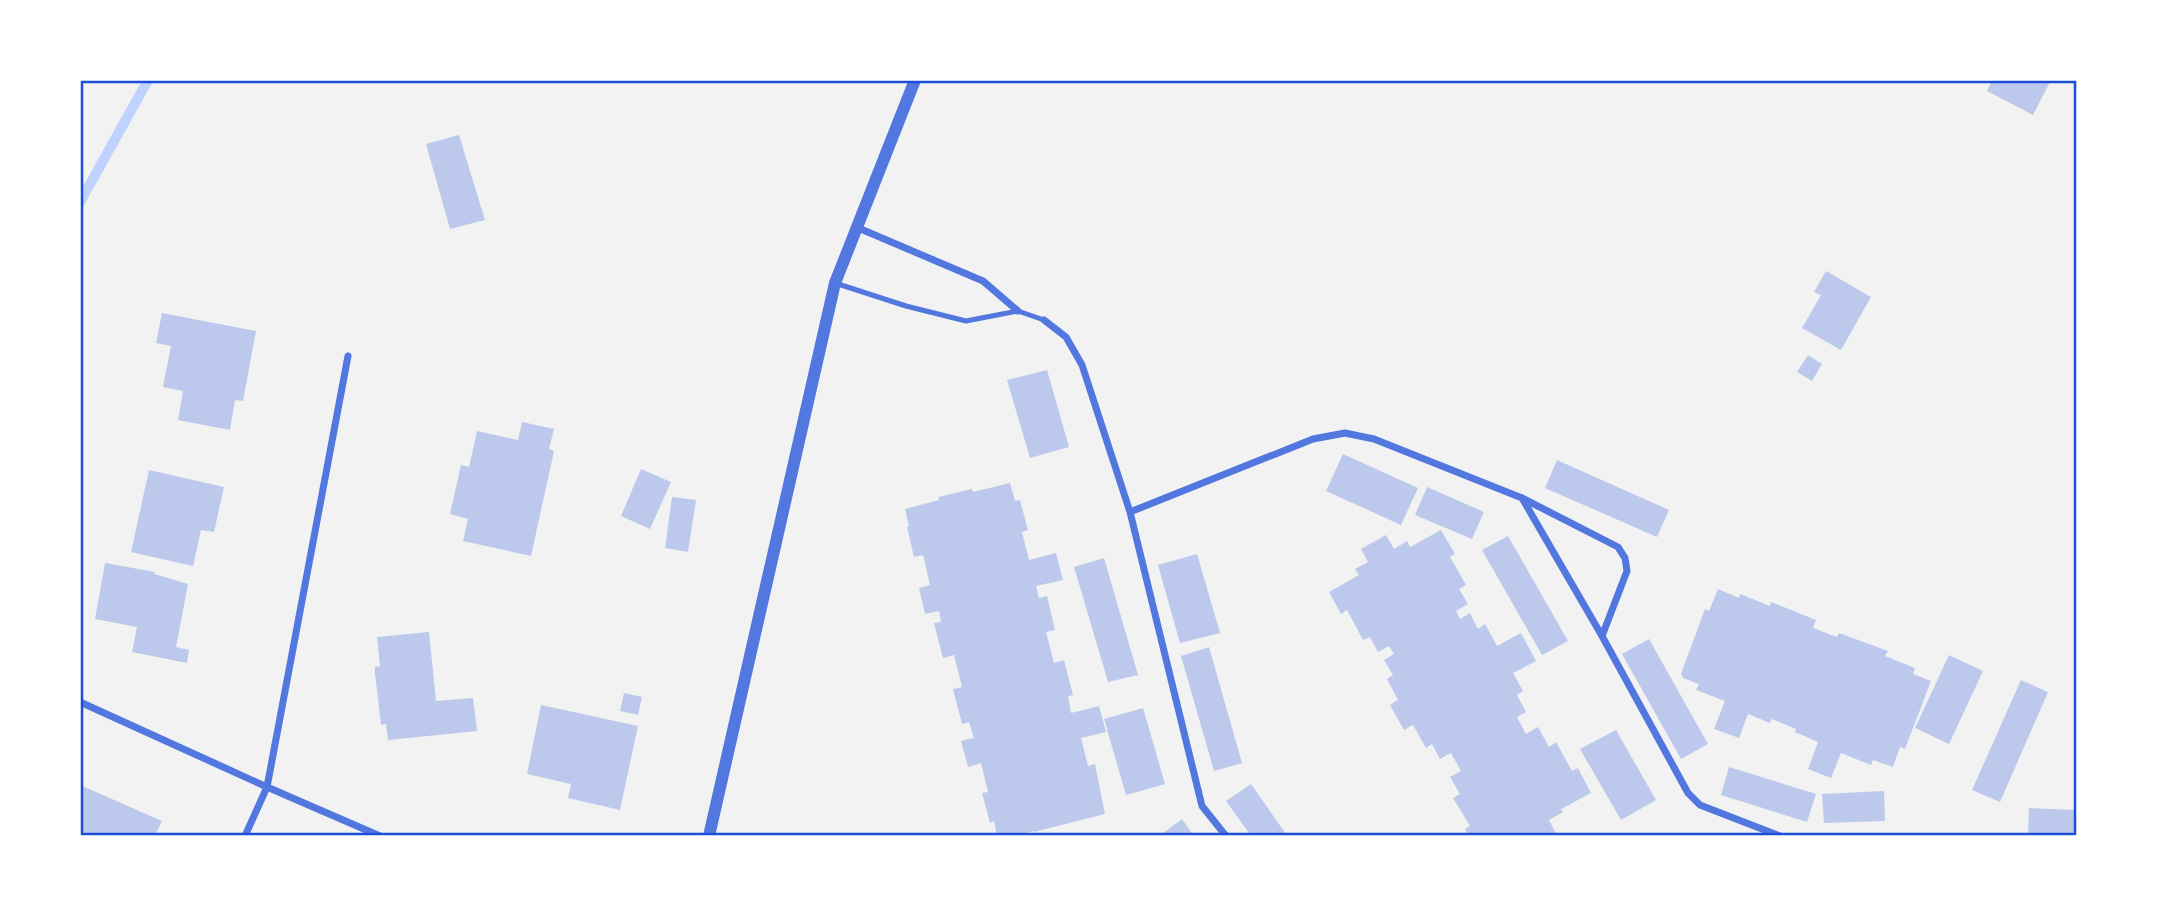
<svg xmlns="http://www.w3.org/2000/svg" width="2157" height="916" viewBox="0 0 2157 916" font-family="Inter,sans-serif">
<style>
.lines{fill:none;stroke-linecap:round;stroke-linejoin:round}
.stream{stroke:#bfd3fe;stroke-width:10}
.building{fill:#bdc9ec}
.service{stroke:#5277de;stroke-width:5}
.minor{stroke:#5277de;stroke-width:7}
.tertiary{stroke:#5277de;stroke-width:12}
.neatline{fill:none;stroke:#1d4ed8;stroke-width:2.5}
</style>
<rect width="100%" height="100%" fill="#f2f2f2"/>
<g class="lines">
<path class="stream" d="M80,202L148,80"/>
</g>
<path class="building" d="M1992,80H2051L2033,115L1987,91Z
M459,135L485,220L450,229L426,144Z
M1826,271L1871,297L1841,350L1802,328L1821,295L1814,292Z
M162,313L256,331L243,401L235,400L230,430L178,420L183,391L163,387L171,346L156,343Z
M1808,355L1822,364L1812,381L1797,372Z
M1047,370L1069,447L1030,458L1007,380Z
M522,422L554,429L549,449L554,451L531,556L463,541L468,519L450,514L461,465L469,467L477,431L518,440Z
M1343,454L1418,488L1401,525L1326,491Z
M1557,460L1669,510L1657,537L1545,488Z
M641,469L671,482L650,529L621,516Z
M149,470L224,487L214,532L201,530L193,566L131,552Z
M1010,483L1015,501L1020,500L1028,530L1022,532L1029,560L1056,553L1063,580L1036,586L1039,598L1047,596L1055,630L1046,632L1054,663L1064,660L1073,695L1068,696L1071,713L1099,706L1106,732L1081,738L1088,766L1095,764L1105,814L1034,832V831L1014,836H997L994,821L990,823L982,793L988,792L981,763L968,767L961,741L974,738L969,722L962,724L953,689L962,687L954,655L943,658L934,623L941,622L939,611L925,614L919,588L930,585L923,555L914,557L907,527H909L905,509L939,500L938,497L972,489L973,492Z
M1427,487L1484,512L1472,539L1415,515Z
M672,497L696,500L688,552L665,548Z
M1441,530L1455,554L1450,557L1466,585L1459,589L1468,604L1456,611L1460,619L1470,613L1478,629L1485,624L1497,646L1521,633L1536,661L1513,673L1523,691L1517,695L1526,712L1517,717L1526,734L1538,727L1549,747L1556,742L1572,771L1578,768L1591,793L1561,809L1563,812L1549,820L1557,836H1524L1523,833L1520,836H1468L1465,829L1470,826L1453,798L1460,794L1450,777L1461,771L1451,753L1440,759L1432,744L1426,748L1413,725L1404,730L1390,705L1398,700L1387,679L1393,675L1384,660L1394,654L1389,646L1378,652L1370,637L1363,640L1347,610L1341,614L1329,592L1359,575L1355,569L1368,562L1361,549L1386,535L1394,549L1407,541L1410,547Z
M1508,536L1568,641L1542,655L1482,550Z
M1197,554L1220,633L1180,643L1158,565Z
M1104,558L1138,675L1108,682L1074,567Z
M105,563L155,572L154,574L188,584L176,647L189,650L187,663L132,652L137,627L95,619Z
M1718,589L1739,598L1740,594L1770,606L1771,602L1816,620L1813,628L1837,637L1839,633L1888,651L1885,656L1915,668L1913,674L1931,681L1905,749L1900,747L1893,767L1873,760L1871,765L1841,753L1831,778L1808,769L1818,742L1795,732L1796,729L1772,719L1770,723L1748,714L1739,738L1714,729L1725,701L1696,690L1699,684L1683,678L1681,674L1705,609L1709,611Z
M429,632L436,701L473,698L477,731L388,740L386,724L381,725L375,673V667L380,666L377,637Z
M1649,639L1708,744L1681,759L1622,654Z
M1209,647L1242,763L1214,771L1181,656Z
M1949,655L1983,671L1949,744L1915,728Z
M2021,680L2048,692L2000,802L1972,790Z
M624,693L642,697L638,715L620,711Z
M541,705L638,726L620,810L568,798L571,784L527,774Z
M1143,708L1165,784L1126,795L1104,719Z
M1616,730L1656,800L1621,820L1580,749Z
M1729,767L1816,794L1807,822L1721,795Z
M1251,784L1286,834L1284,836H1251L1226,801Z
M80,785L162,821L155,836H80Z
M1884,791L1885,821L1824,823L1822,794Z
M2029,808L2076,810V836H2028Z
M1182,819L1194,836H1159Z"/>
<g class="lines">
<path class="service" d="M835,283L906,306L966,321L1018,311L1044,320"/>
<path class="minor" d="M856,227L983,281L1018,311
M1044,320L1066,337L1082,365L1130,512L1202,806L1226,836
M1130,512L1313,439L1345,433L1374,439L1522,498L1618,547L1625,558L1627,571L1602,636L1522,498
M1602,636L1688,793L1700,805L1780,836
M80,702L267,787L380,836
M245,836L267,787L348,356"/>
<path class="tertiary" d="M709,836L835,283L915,80"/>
</g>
<rect width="2157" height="916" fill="none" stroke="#ffffff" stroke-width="164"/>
<rect x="82" y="82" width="1993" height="752" class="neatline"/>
</svg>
